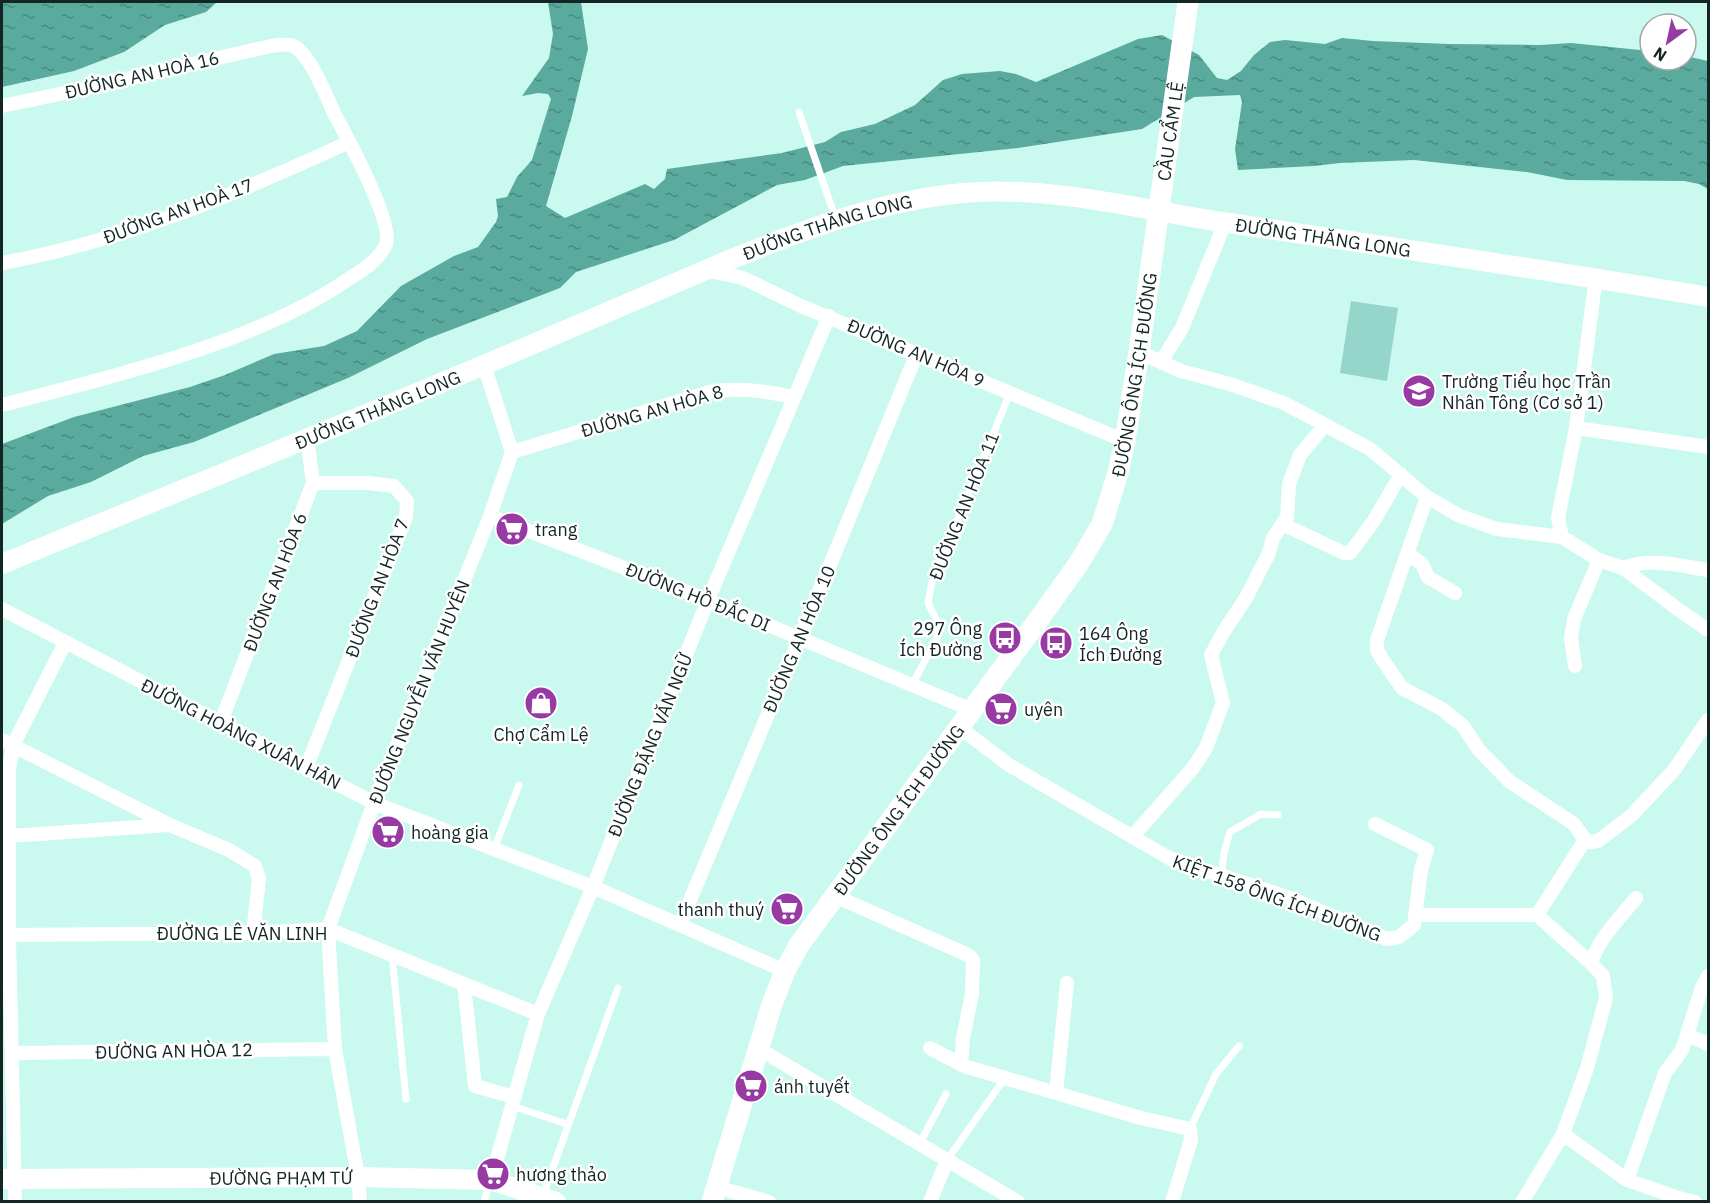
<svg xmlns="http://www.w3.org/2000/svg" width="1710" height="1203" viewBox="0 0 1710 1203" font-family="'IBM Plex Sans',sans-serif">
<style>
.garden{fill:#96d5c9}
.water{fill:url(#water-ripples)}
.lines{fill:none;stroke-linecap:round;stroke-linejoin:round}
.lane{stroke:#fff;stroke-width:7}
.street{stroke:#fff;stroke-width:14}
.secondary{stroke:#fff;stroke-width:20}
.primary{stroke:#fff;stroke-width:21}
.labels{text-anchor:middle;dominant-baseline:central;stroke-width:5;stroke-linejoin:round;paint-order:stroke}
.street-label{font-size:18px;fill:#132623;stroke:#fff}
.poi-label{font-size:18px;fill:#132623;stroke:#fff;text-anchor:start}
</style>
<defs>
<pattern id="water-ripples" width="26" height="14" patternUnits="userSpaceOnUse" patternTransform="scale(1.5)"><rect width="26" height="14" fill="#5aaa9d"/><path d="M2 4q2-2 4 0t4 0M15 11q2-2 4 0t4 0" fill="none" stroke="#498a80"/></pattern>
</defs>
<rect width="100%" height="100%" fill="#caf9f0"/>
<path class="garden" d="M1351,301L1398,308L1387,381L1340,373Z"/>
<path class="water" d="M2,2H217L206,12L165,25L124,52L74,71L2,87Z
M548,2H581L588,49L572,116L546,206L565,218L645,184L654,189L665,179L667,169L782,153L825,142L841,132L875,124L915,105L943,80L962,74L1000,71L1016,74L1036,82L1138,39L1162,35L1199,55L1217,78L1227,80L1241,71L1254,55L1270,42L1285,40L1325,44L1342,38L1373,41L1449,44L1540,45L1571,43L1650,51V60H1686V56L1708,61V189L1699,184L1684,181L1567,180L1527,172L1414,160L1340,163L1314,166L1238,170L1235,149L1242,102L1240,95L1194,97L1142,129L1018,148L843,166L805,180L777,185L674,240L576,272L560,288L427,339L348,378L194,442L143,456L91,482L48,496L2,524V444L74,417L190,387L225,375L274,354L324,346L357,331L401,286L454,256L478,247L496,222L498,216L496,199L507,197L517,177L532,160L551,99L548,94L538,93L522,96L549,58L553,34Z"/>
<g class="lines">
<path class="lane" d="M799,112L835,217
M912,685L938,636L937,621L928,603L932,582L1010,393
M494,849L519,785
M1221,876L1224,853L1230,832L1261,814L1278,815
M392,955L406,1099
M512,1106L567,1124
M1190,1129L1216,1074L1239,1046
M920,1143L946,1094
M947,1160L1005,1078
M543,1195L618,988
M484,1202L490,1181"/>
<path class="street" d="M2,106L74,91L271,46C278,45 286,43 293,46C310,53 327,98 335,115C347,137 394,223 386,244C380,259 363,270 350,278C255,344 113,376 2,405
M2,263C123,241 237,194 349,142
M705,270L743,278L801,306L1125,441
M1139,352L1181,371L1230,384L1284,403L1370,449L1427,497L1460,516L1497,529L1562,537L1599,560L1623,568L1679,610L1708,630
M1161,362L1182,328L1225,223
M1576,428L1708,447
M512,452L710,392C739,387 765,391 794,397
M1427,497L1377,640V650L1382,659L1402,688L1442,709L1463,726L1479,750L1509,781L1574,824L1585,840
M490,516L708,600L972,710
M1282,524L1344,553H1350L1373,522L1401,474
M1562,537L1558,518L1576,428L1596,277
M1408,553L1422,564L1428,577L1455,593
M1623,568C1651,557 1680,566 1708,570
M2,609L374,803L593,887L785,971
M1575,666L1571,638L1574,619L1599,560
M220,724L313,483L307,438
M959,727L1009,765L1169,858L1290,898L1387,939L1399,937L1414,925L1421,870L1427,850L1375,824
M2,740L170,825L229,850L255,866L259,879L253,933
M306,768L406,517L407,501L394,486L368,483H313
M10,836L168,825
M1133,836L1193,768L1206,748L1223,703L1211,655L1224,631L1246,598L1269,553L1273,538L1287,517L1289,484L1300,455L1325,425
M1585,840L1591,842L1598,841L1632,815L1674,770L1708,720
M835,896L968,955L973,960L972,994L963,1038L961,1064
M1416,915H1537
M1537,915L1585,840
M680,924L800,638L917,353
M2,935L253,933L328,929L538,1014
M1591,963C1599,938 1619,919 1636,898
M464,984L475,1086L514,1097
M1687,1035L1708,1044
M930,1048L964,1066L1141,1118L1190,1129L1191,1140L1172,1202
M759,1049L1018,1202
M12,1053L335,1049
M1056,1093L1067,983
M1563,1134L1627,1180L1679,1198L1695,1202
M491,1180L538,1014L593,887L708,600L829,316
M1627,1180L1665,1073L1682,1050L1702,987L1708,976
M717,1187L769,1202
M15,1202L9,935V770L13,745L65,643
M360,1202L358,1177L335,1049L328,929L374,803L490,516L512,452L484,365
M930,1202L947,1160
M1522,1202L1563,1134L1587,1068L1606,998L1603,976L1591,963L1537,915"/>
<g class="secondary">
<path id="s1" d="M2,564C176,492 351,422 524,348C590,319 656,291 722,263C800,231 878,201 963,193C1052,185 1141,210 1229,223C1389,247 1549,270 1708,297"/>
<path id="s2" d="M2,1179L358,1177L491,1180L556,1202"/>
</g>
<path class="primary" id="s3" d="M712,1202L772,1004L785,971L799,945L1039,619L1079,563L1102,524L1118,473L1125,441L1139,352L1188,2"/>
</g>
<defs>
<g id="school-disc" transform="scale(1.725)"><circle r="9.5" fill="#983aa3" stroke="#fff"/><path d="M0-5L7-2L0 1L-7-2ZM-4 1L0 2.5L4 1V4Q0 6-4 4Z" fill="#fff"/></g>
<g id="supermarket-disc" transform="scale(1.725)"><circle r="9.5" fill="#983aa3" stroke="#fff"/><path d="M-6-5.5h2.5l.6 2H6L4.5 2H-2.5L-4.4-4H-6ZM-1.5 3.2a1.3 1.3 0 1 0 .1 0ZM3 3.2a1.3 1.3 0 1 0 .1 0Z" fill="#fff"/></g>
<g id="bus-disc" transform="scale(1.725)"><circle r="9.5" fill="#983aa3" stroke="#fff"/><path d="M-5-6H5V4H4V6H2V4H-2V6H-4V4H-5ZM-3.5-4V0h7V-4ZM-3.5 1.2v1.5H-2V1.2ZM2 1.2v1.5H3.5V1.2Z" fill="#fff"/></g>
<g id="shop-disc" transform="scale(1.725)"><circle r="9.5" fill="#983aa3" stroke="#fff"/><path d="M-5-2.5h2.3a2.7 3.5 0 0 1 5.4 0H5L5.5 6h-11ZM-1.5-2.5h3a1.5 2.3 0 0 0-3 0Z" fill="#fff"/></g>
</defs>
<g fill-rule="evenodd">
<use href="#school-disc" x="1419" y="391"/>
<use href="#supermarket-disc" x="512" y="529"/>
<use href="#bus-disc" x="1005" y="638"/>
<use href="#bus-disc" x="1056" y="643"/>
<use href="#shop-disc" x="541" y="703"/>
<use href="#supermarket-disc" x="1001" y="709"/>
<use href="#supermarket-disc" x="388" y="832"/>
<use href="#supermarket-disc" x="787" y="909"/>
<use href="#supermarket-disc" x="751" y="1086"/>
<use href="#supermarket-disc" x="493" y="1174"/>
</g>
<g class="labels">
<g class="street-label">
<text transform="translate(142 75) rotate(-13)">ĐƯỜNG AN HOÀ 16</text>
<text stroke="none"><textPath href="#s3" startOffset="1190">CẦU CẨM LỆ</textPath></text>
<text transform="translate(178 211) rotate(-20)">ĐƯỜNG AN HOÀ 17</text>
<text stroke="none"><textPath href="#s1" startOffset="892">ĐƯỜNG THĂNG LONG</textPath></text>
<text stroke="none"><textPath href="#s1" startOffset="1396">ĐƯỜNG THĂNG LONG</textPath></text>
<text transform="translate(916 353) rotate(23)">ĐƯỜNG AN HÒA 9</text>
<text stroke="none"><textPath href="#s3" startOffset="944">ĐƯỜNG ÔNG ÍCH ĐƯỜNG</textPath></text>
<text stroke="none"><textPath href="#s1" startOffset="406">ĐƯỜNG THĂNG LONG</textPath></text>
<text transform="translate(652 411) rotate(-16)">ĐƯỜNG AN HÒA 8</text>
<text transform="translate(964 506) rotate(-68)">ĐƯỜNG AN HÒA 11</text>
<text transform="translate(275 582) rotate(-69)">ĐƯỜNG AN HÒA 6</text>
<text transform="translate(377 588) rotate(-69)">ĐƯỜNG AN HÒA 7</text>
<text transform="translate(698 597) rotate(22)">ĐƯỜNG HỒ ĐẮC DI</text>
<text transform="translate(799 639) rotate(-67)">ĐƯỜNG AN HÒA 10</text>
<text transform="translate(419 692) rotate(-68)">ĐƯỜNG NGUYỄN VĂN HUYÊN</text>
<text transform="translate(241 734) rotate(27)">ĐƯỜNG HOÀNG XUÂN HÃN</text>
<text transform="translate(650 745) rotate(-68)">ĐƯỜNG ĐẶNG VĂN NGỮ</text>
<text stroke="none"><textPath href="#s3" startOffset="440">ĐƯỜNG ÔNG ÍCH ĐƯỜNG</textPath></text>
<text transform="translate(1277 898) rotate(20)">KIỆT 158 ÔNG ÍCH ĐƯỜNG</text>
<text x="242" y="933">ĐƯỜNG LÊ VĂN LINH</text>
<text transform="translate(174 1051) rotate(-1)">ĐƯỜNG AN HÒA 12</text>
<text stroke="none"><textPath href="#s2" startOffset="279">ĐƯỜNG PHẠM TỨ</textPath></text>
</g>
<g class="poi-label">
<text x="1442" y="381">Trường Tiểu học Trần<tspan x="1442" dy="21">Nhân Tông (Cơ sở 1)</tspan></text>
<text x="535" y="529">trang</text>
<text x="982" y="628" text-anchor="end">297 Ông<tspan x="982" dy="21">Ích Đường</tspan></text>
<text x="1079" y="633">164 Ông<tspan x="1079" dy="21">Ích Đường</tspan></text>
<text x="1024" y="709">uyên</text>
<text x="541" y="734" text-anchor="middle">Chợ Cẩm Lệ</text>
<text x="411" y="832">hoàng gia</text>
<text x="764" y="909" text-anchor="end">thanh thuý</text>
<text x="774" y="1086">ánh tuyết</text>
<text x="516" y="1174">hương thảo</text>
</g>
</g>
<rect width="1710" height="1203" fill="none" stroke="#132623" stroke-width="6"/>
<g transform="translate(1668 42) rotate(213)"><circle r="28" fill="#ffffff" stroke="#a1a8a7" stroke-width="1.5"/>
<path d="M0-4.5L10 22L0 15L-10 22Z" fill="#983aa3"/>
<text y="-9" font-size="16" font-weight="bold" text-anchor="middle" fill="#132623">N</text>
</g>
</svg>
